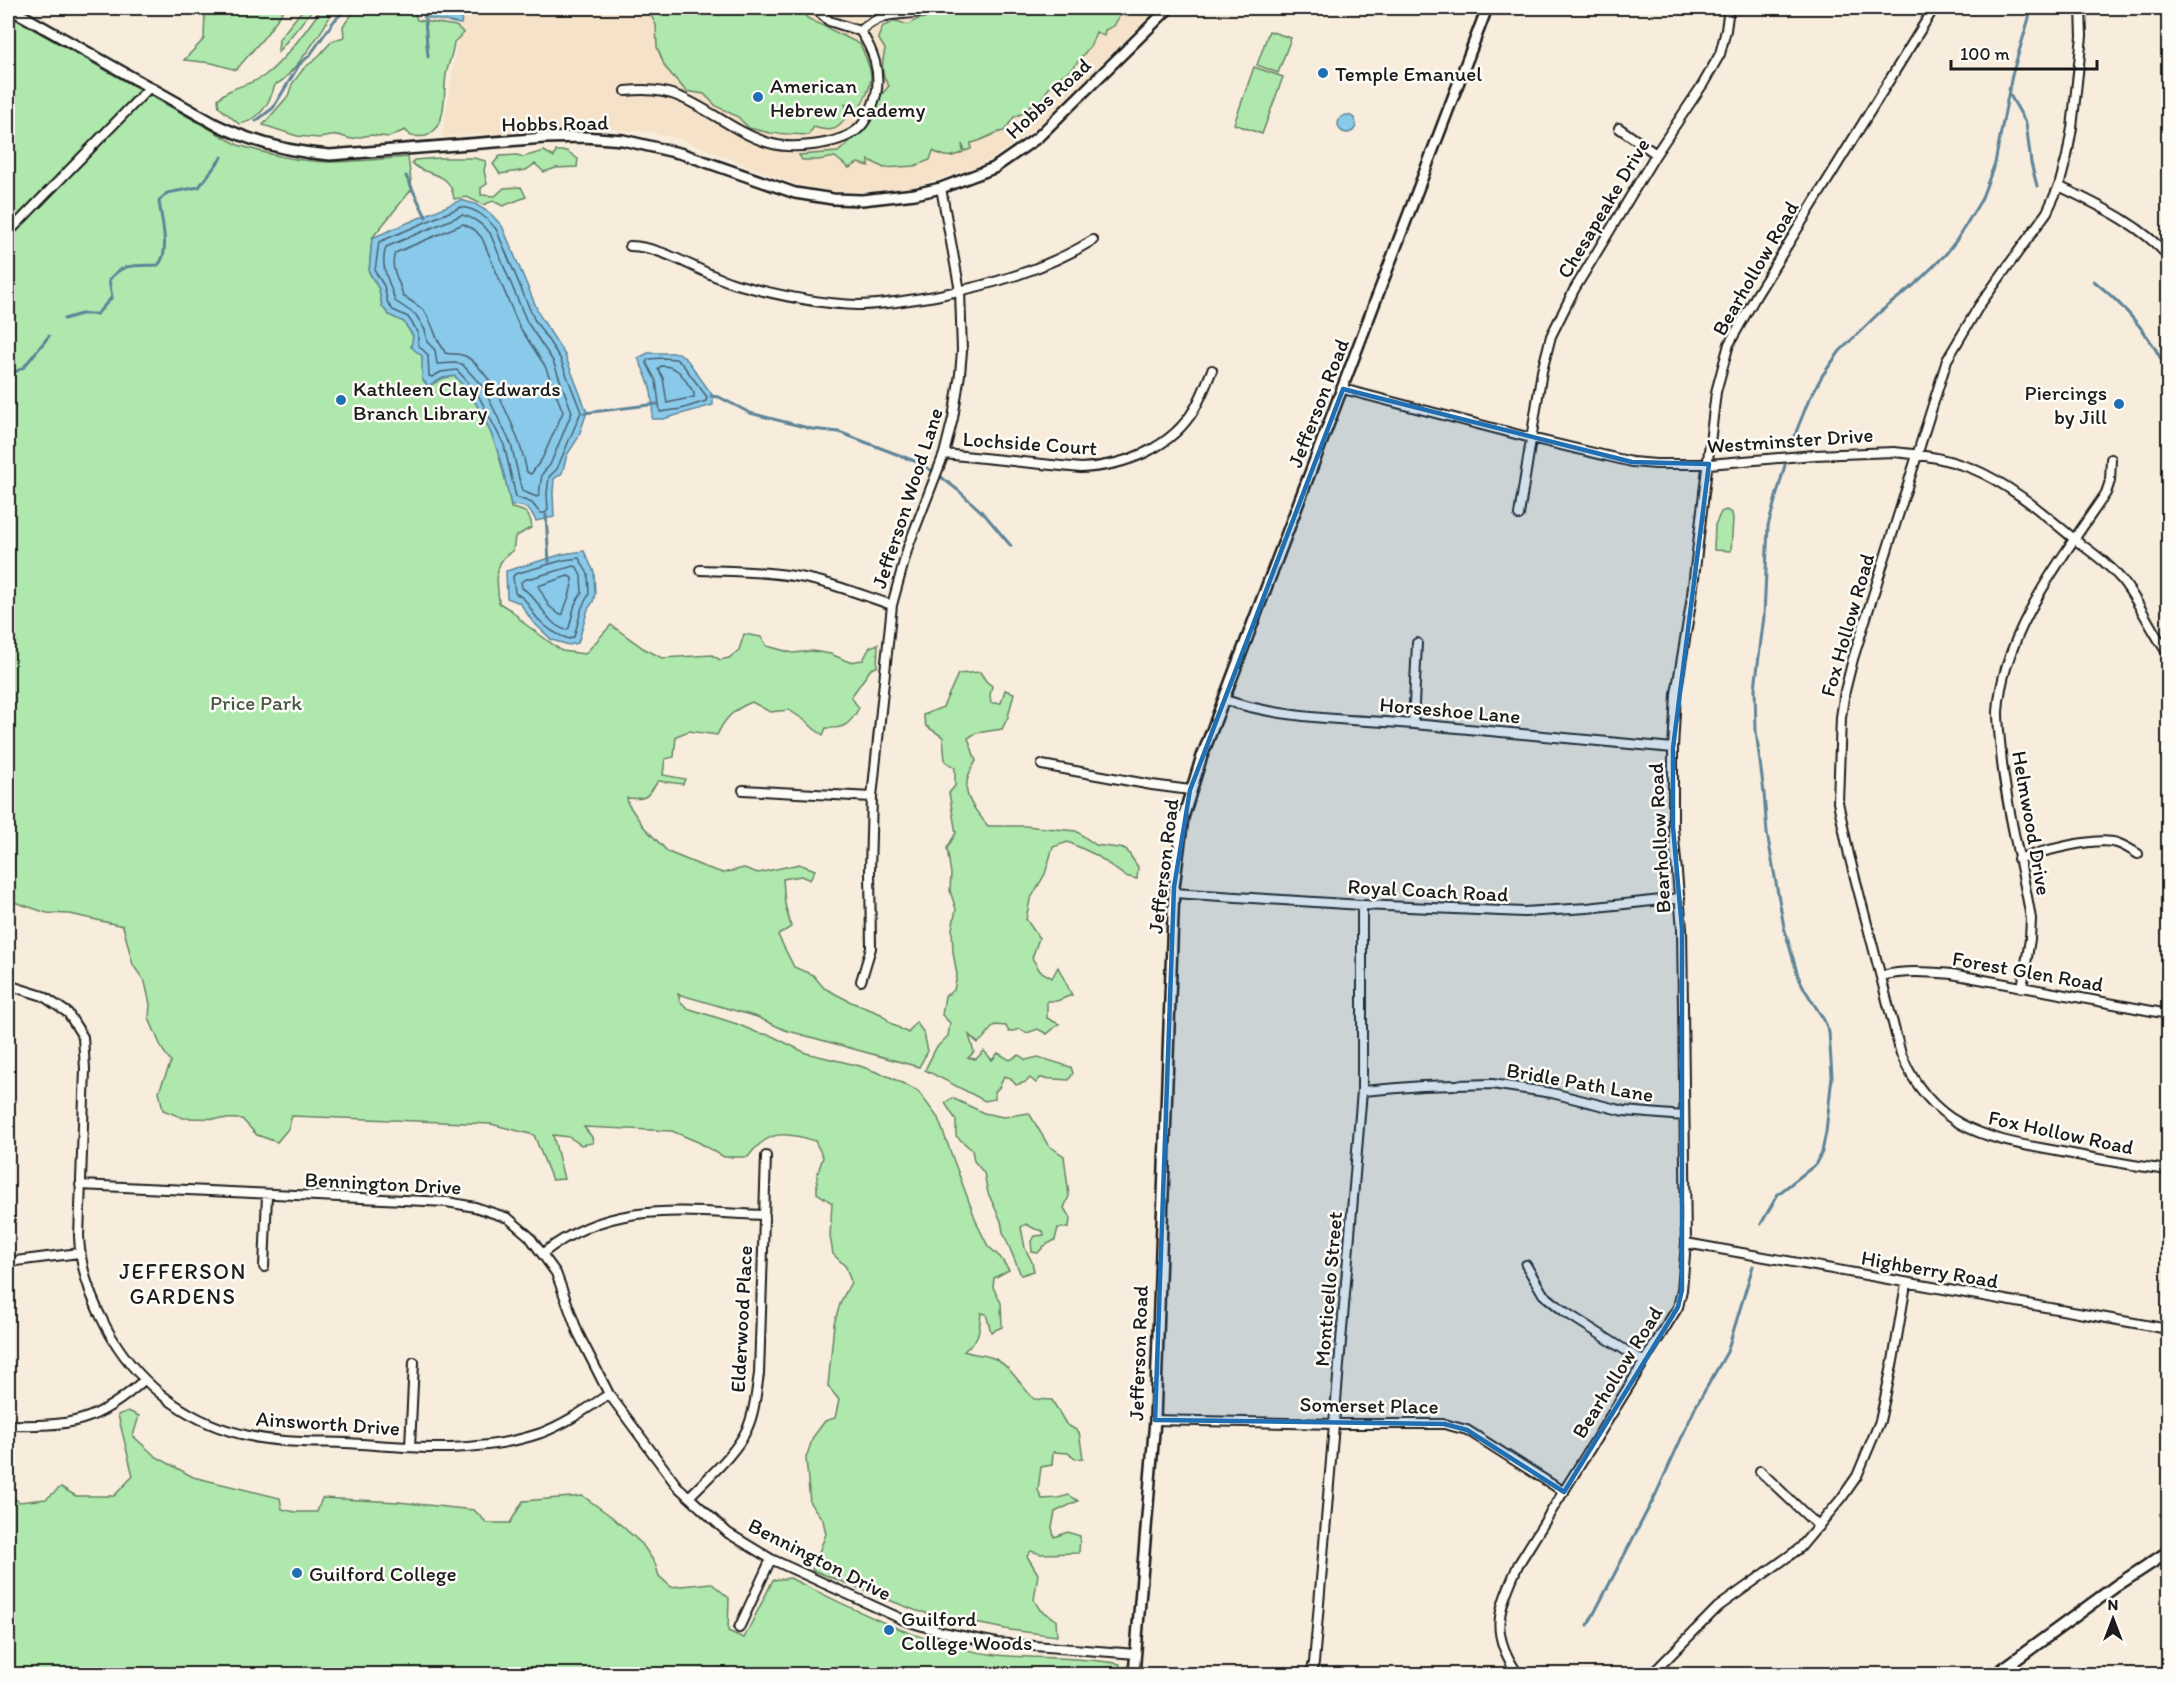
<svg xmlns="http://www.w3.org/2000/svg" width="2176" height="1682" viewBox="0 0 2176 1682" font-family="Itim,sans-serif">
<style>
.built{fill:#f5e2c9}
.green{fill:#aee8ac;stroke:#658264;stroke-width:1.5}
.water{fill:#89c9ea;stroke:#5d8498;stroke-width:1.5}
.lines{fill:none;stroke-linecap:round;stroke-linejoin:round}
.shore{stroke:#48616e;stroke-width:1.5}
.stream{stroke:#5d8498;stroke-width:3}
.minor-casing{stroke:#1c1c1c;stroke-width:12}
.tertiary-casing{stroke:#1c1c1c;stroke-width:14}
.secondary-casing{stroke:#1c1c1c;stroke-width:15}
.minor{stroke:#fdfcf7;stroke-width:8}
.tertiary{stroke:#fdfcf7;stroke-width:9}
.secondary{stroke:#fdfcf7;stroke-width:10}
.marked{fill:#1f6fb2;fill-opacity:0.2;stroke:#1f6fb2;stroke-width:4.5;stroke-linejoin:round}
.poi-dot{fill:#1f6fb2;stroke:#fdfcf7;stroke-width:2}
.labels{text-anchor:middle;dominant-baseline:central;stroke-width:5;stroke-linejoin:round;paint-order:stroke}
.poi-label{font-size:21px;fill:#1c1c1c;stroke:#fdfcf7;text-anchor:start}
.street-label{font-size:21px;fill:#1c1c1c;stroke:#fdfcf7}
.park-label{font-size:21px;fill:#485947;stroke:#fdfcf7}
.neighbourhood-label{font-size:22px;letter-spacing:1.5px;fill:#1c1c1c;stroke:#fdfcf7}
</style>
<rect width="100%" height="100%" fill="#f8eddc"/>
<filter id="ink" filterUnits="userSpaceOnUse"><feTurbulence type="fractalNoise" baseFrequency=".0167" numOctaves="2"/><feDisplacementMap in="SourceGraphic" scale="12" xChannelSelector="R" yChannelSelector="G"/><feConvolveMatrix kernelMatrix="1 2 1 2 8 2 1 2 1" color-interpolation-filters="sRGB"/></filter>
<g filter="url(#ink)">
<path class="built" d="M463,8H1157L1037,127L990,160L962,172L914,187L861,192L832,191L794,184L683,140L650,132L601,128L534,131L442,137Z"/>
<path class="green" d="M205,8H285L266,35L236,70L212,63L184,60L204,39Z
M304,8H314L278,52L279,39Z
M322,8H330L332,12C324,30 298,66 283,80C282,81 276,84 275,85C273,89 272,95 270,98C264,112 253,122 239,124L219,107L218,99C230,86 249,86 264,76C284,62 308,28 322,8Z
M357,8H409L414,11L417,20L456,26L464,33L454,42C453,54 448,64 446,75C443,93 448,128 426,136C422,137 415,136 411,136L405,130L389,137L370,135L351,139L338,135L319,138L297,136L263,125L288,96L292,84L304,68L316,59L332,41L344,37L343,26Z
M647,8H766L768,11H788L795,8H801L807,18L860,44C876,81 874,79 857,114L854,105L845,104L848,113C840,130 832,133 814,127L808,135L770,133L749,128L738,117L716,106L704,94L686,91L665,67L657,47L656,25Z
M948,8H1132L1119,17L1114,26L1105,30L1104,36L1096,32L1091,45L1073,68L1054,81L1039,102L1031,105L1023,113L1014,117L1004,131C991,133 984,141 971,143V149L965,151L962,144L963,152C951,158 945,158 933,151L930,160L914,166L884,168L869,160V166L858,163L849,168L835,157L818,160H802L799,155L838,152L867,126L881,95L889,86C880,74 882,63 885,49L878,38L883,26L897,21L908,25C920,14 933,22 948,8Z
M8,15L238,145C268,154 298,162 329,162C356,162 382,159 408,157L412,189L372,238L369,272L379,289L382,306L389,315L404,322L413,336L422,356L429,386L443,378L455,376C488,412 505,459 511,508C525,510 530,513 532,527L515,537L513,551C491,562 498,583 499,603L511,610L525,624L562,651L585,654L611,625L643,648L662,658L712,655L720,660L729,658L739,650L744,634L761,637L767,646L793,653L812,651L831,654L849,662L863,660L870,647L878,644L877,667L871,669L851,697L859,708C850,724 845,729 826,728L823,735L814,729L807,722L789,710L770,712L752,702C734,709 725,718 717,735L689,731L676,736L674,757L665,759L663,775L685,779L683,784L658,781C647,798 646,800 627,798L628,804L643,826L668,852L702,866L723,873L744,868L758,873L799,864L815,870L810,880L801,876L783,879L785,904L791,927L778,935L794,967L813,975L824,988L851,1002L881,1014L892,1024L908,1033L916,1022L924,1033L928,1051L919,1067L785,1030L757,1017L678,994L680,1001L687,1008L737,1024L758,1033L770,1035L806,1053L860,1066L890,1077L918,1091L938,1118L978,1226L988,1246L1000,1257L1009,1270L994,1278L993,1287L1001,1303L1002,1327L991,1332L986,1314L981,1313C979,1332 980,1339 964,1351C974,1355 983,1354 993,1358C1008,1363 1022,1387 1034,1399L1052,1400L1066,1424L1079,1432L1083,1458L1075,1459L1068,1453L1053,1452L1052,1465L1041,1467L1038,1490L1042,1499L1058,1498L1069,1495L1078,1501L1055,1512L1052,1527L1054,1537L1068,1532L1080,1536L1079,1553L1041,1554L1031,1551L1027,1556L1038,1574L1034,1600L1040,1610L1056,1620L1057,1636L1010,1630L917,1611L812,1570L826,1534L823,1520L810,1503L806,1458L813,1437L825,1421L835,1418L839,1400L828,1386L834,1324L841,1301L851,1282L846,1267L833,1254L830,1236L832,1203L817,1193V1175L823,1157L815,1141C784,1131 768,1130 748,1157H724L698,1142L672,1131L584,1127L592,1137L593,1143L581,1145L569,1137L553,1135L564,1179L552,1180L534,1135L491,1124L292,1116L288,1129L277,1142L257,1135L242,1119L183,1118L163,1110L159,1091L171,1062L162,1049L149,1018L150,1004L145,982L133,965L123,926L70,914L47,913L8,900Z
M1269,31L1291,38L1278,73L1257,65Z
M1254,67L1283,77L1262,134L1234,124Z
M544,151L554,157L556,151H567L578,159L577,167L556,168L544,172L535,164L526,170L500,174L493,164L500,156L517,155L523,157Z
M439,158H474L486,161L484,171L487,184L481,188V195L495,196L504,188L521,187L526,197L503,206L493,201L483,205L467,197L454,199C450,168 425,178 412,163L414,160Z
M1726,510L1732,513L1733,519L1731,551L1714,550L1715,525L1721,512Z
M980,672L986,681L992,686L990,695L991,703H1001L1005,690L1014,693L1008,717L1002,729L976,733L968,738L976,761C957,790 969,802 988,826H1025L1076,831L1096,845L1126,849L1138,867L1137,879L1125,876L1096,855L1068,842L1053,847L1045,874L1030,900L1026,919L1039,938L1032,958L1040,971L1052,978L1058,967L1072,995L1057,1001H1047V1018L1059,1024L1047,1034L1038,1029L1027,1033L1020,1029L1009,1032L1006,1026L995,1025C988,1031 985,1038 978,1043L969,1035L974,1052L968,1058L976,1059L984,1051L992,1060L998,1053L1010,1060L1019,1055L1026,1060L1038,1057L1071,1067L1073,1073L1069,1080L1040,1078L1036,1083L1030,1078L1026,1082L1016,1085L1010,1078L1004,1076L1000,1086L995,1092V1099L985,1101L925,1070L936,1048L948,1036L950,1023L942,1015L945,996L954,990L957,975L953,952L952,929L956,909L950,891L951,874L947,848L956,833L949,793L955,786V768L945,761L943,737L926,726L923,715L943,707L958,674Z
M952,1098L984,1113L1003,1117L1029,1113L1048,1145L1064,1156L1069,1196L1064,1208L1070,1218L1069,1228H1058L1055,1240L1044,1246L1038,1253L1032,1252L1031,1241L1035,1236L1044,1235L1043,1231L1035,1229L1026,1224L1021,1227L1025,1248L1032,1262L1034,1271L1021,1275L1003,1232L1001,1221L988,1193L984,1173L974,1161L972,1150L956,1136V1120L945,1103Z
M128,1411L139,1416L133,1436L155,1456L193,1477L280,1498L282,1509L295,1512H317L322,1498L398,1502L474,1510L487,1523H510L523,1501L583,1496L612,1517L642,1544L655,1563L659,1576L671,1587L711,1583L729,1598L728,1631L744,1638L773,1580L790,1578C855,1610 923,1646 996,1655C1037,1659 1079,1656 1120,1664L1119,1674H8V1493L19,1502L46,1499L61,1487L76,1496H114L133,1476L118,1415Z"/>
<path class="water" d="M419,8H463L461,24L428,18Z
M1338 124a9 9 0 1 1 18 0a9 9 0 1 1-18 0Z
M461,200L475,204L490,213L502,226L540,316L565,355L587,412L578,438L567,455L562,473L554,479L553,493L554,517L536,521C531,509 524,504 511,506C501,457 490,414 455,376L443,378L428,386L422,379V356L411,347L413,336L404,322L389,315L382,306L379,289L369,272L372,238Z
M648,353H679L688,361L713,396V405L663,419H652C654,391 649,382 638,358Z
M584,551L594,572L595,594L593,602L588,609L578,643L569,645L552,640L532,621L520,603L507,598L506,571L563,554Z"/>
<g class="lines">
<path class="shore" d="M461,207C477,209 486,217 496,229L534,319L560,358L581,412L557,469L549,477L547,493L548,510L545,513H540L532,503L516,497L504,445L476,391L457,370L441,372L432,377L429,376L428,355L418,345V332L408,317L393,310L388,304L384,286L375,271L379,242Z
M462,215C474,217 482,224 490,233L527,322L553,361L572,412L550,465L542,474L539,495L537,497L522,491L511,444L483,387L462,364L454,363L437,364L435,350L427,342L425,330L416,315L395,301C390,281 379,268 386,247Z
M463,224L475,230L482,238L519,326L545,366L563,412L542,459L531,474L527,472C521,440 495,375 467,357C460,353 453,355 445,353C443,347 438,342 436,336C427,311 426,310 403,296C400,281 389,268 395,253Z
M663,358L676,359L683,365L707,397L706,401L681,409L660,412L656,381L646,362L649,359Z
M661,366C681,366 683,378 694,393V397L667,403L663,378L658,369Z
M579,558L588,574L589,594L582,607L574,637L569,639C556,635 546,628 537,618C528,607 529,600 515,593L513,577L515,574L564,560Z
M574,566L577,567L581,576L582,593L575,604L569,628L566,630C545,624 540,598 522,588L521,582L524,580Z
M568,576L572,578C573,592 566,601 563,614L560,615L549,606L538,586Z"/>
<path class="stream" d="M424,8L428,57
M2010,95L2026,123L2031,163L2037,186
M256,121L273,108L299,65L310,55L334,21L347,8
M406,176L426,217
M2094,281C2125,306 2152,337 2168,373
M64,319L81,314H97L112,297L109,280C123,262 137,266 158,265C171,253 161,218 159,201L167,193L199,187L222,157
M8,376L24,367L49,336
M711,396L719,397L750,413L812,429L839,432L917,462L936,473L959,491L985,515L1011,546
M584,413L657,404
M1790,447L1808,402L1822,376L1840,351L1880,312L1914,285L1945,255L1956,241L1981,200L1995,163L2012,75L2032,8
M546,515L549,562
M1761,1224L1778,1194L1815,1165L1822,1152L1826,1132L1832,1076L1829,1032L1824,1020L1805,990L1798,976L1784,927L1767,833L1764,793L1756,731L1755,688L1764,616L1768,526L1785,465
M1588,1625L1656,1494L1696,1406L1727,1352L1753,1266"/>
<g class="minor-casing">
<path id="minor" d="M815,8L829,21L860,31
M2081,8L2082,36L2072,128L2067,156L2059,186L2047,212L1979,306L1947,360L1853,659L1845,691L1841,717L1838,802L1849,855L1901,1054C1931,1125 1981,1138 2051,1150C2082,1156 2114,1162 2146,1167L2168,1170
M860,31C890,5 906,20 937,8
M626,91C643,89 664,90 680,97C711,110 736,133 769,143C791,150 838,145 857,130C866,123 873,106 876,95C881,72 873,49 860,31
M1619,128L1656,154
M2059,186C2097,205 2139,223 2168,256
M8,233L150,87
M630,246C667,247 700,274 736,284C776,295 816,304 858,305C884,305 909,300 935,296C990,285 1045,270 1093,240
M1343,389L1531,438L1632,462L1656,464H1709L1814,455L1894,452C1920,454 1947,459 1971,468C2008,483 2042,512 2073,538C2090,551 2108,563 2122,580C2140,603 2151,630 2168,654
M944,454L1081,468C1125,466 1172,448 1195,408C1202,396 1207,382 1212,370
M1519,515L1542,371L1551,336L1574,290L1656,154L1703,84L1720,54L1726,30L1729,8
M700,570C731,571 763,571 793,576C827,581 859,594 892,605
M1225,700C1286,720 1351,719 1414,724C1501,732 1587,740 1673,748
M1413,724L1417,643
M1042,765L1152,785L1190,790
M743,790L872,797
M2018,859C2040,852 2096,836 2117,843C2124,845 2131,850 2138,854
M1174,893L1362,905L1524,912L1587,908L1680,898
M1881,976C1905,970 1927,972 1952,974L2168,1014
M861,981L871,948L870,871L872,797L892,605L908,547L944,454L953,418L960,374L962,351L960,291L941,188
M8,985L43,996L68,1013L83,1037L85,1069L79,1236C80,1267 91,1299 106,1327C134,1380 183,1420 241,1434C274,1443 311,1442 345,1443C380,1445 415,1449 450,1448C480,1447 512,1443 541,1433C565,1424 588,1408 609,1394
M2022,988L2030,939L2031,919C2022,863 2006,809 2001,753C2000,739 1998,725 1998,712C2002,634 2064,555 2106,493L2110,481L2111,459
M1362,1091L1422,1086L1492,1084L1552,1093L1624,1111L1684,1116
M80,1185L447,1202L475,1207L508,1218L529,1236L556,1273L578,1333L609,1394L677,1486L728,1533L771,1559L906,1621L942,1632L997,1643L1136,1654
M1686,1243L2168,1329
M543,1253C613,1199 683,1212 765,1215
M8,1262L79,1253
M1526,1265L1543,1294L1565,1312L1644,1362
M264,1267L267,1195
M1155,1420L1335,1424H1444L1467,1430L1564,1492
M8,1425C70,1426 96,1424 144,1380
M410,1447L414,1362
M1760,1471L1819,1527
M689,1497C708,1477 735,1455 747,1429C755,1412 756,1392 759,1374L766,1156
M739,1628L771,1559
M1310,1674L1314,1663L1362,1091V905
M1518,1674C1488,1631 1499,1610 1518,1565L1678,1307L1682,1290L1686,1243L1682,929L1673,827V748L1676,694L1691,603L1716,392L1729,344L1756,296L1934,8
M1652,1674L1718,1607L1800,1548L1841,1499L1857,1476L1880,1421L1893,1361L1906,1284"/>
</g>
<g class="tertiary-casing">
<path id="tertiary" d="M9,8L215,124C252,142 289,152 330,155L544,138L584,137L623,140L683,154L795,193L833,199L862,200L915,194L941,188L994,168L1037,138L1169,8
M1134,1674L1155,1420L1174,887L1183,818L1201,759L1487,8"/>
</g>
<g class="secondary-casing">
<path id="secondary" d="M1996,1674L2116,1586L2168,1552"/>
</g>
<use href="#minor" class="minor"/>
<use href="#tertiary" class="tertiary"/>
<use href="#secondary" class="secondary"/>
</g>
</g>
<path class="marked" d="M1343,389L1632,462L1709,464L1673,748V827L1682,929V1290L1678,1307L1564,1492L1467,1430L1444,1424L1155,1420L1174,887L1190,790Z"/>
<g class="poi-dot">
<circle cx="1323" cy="73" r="6"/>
<circle cx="758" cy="97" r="6"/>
<circle cx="341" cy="400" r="6"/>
<circle cx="2119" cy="404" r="6"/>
<circle cx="297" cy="1573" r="6"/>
<circle cx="889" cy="1630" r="6"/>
</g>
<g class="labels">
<g class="poi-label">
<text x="1335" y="73">Temple Emanuel</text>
<text x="770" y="85">American<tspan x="770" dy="24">Hebrew Academy</tspan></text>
<text x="353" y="388">Kathleen Clay Edwards<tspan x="353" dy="24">Branch Library</tspan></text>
<text x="2107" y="392" text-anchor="end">Piercings<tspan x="2107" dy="24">by Jill</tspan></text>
<text x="309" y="1573">Guilford College</text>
<text x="901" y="1618">Guilford<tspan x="901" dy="24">College Woods</tspan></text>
</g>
<g class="street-label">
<text transform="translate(1048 98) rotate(-43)">Hobbs Road</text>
<text transform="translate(555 123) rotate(-1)">Hobbs Road</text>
<text transform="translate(1603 208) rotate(-59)">Chesapeake Drive</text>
<text transform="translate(1755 268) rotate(-60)">Bearhollow Road</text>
<text transform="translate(1318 403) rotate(-69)">Jefferson Road</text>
<text transform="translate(1790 440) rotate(-4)">Westminster Drive</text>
<text transform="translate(1030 443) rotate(4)">Lochside Court</text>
<text transform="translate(907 498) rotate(-72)">Jefferson Wood Lane</text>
<text transform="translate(1847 625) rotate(-74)">Fox Hollow Road</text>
<text transform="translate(1450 710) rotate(5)">Horseshoe Lane</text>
<text transform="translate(2032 823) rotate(80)">Helmwood Drive</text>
<text transform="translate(1659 838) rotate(-93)">Bearhollow Road</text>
<text transform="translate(1163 866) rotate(-83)">Jefferson Road</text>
<text transform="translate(1428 890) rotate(3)">Royal Coach Road</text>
<text transform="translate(2028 971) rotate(10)">Forest Glen Road</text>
<text transform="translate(1580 1082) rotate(10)">Bridle Path Lane</text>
<text transform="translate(2061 1132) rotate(12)">Fox Hollow Road</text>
<text transform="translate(383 1183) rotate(3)">Bennington Drive</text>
<text transform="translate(1930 1269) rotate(10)">Highberry Road</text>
<text transform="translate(1328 1289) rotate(-85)">Monticello Street</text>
<text transform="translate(741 1319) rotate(-87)">Elderwood Place</text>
<text transform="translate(1138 1353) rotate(-88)">Jefferson Road</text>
<text transform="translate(1617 1372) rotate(-58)">Bearhollow Road</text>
<text transform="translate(1369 1405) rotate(1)">Somerset Place</text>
<text transform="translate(328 1423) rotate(4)">Ainsworth Drive</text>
<text transform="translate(820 1559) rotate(27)">Bennington Drive</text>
</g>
<g class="park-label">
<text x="256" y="702">Price Park</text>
</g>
<g class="neighbourhood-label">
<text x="183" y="1271">JEFFERSON<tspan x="183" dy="25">GARDENS</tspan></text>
</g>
</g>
<rect width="2176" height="1682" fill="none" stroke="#fdfcf7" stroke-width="30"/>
<rect x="15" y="15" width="2146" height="1652" fill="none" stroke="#1c1c1c" stroke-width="2" filter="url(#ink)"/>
<g transform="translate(2113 1619)" stroke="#fdfcf7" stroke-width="4.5" paint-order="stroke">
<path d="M0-4.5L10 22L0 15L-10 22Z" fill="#1c1c1c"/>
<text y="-9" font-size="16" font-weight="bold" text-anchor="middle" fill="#1c1c1c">N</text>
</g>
<path d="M1951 60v9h146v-9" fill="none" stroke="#1c1c1c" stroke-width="3"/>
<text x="1960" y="60" font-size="18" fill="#1c1c1c" stroke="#fdfcf7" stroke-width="4.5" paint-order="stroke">100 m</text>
</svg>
